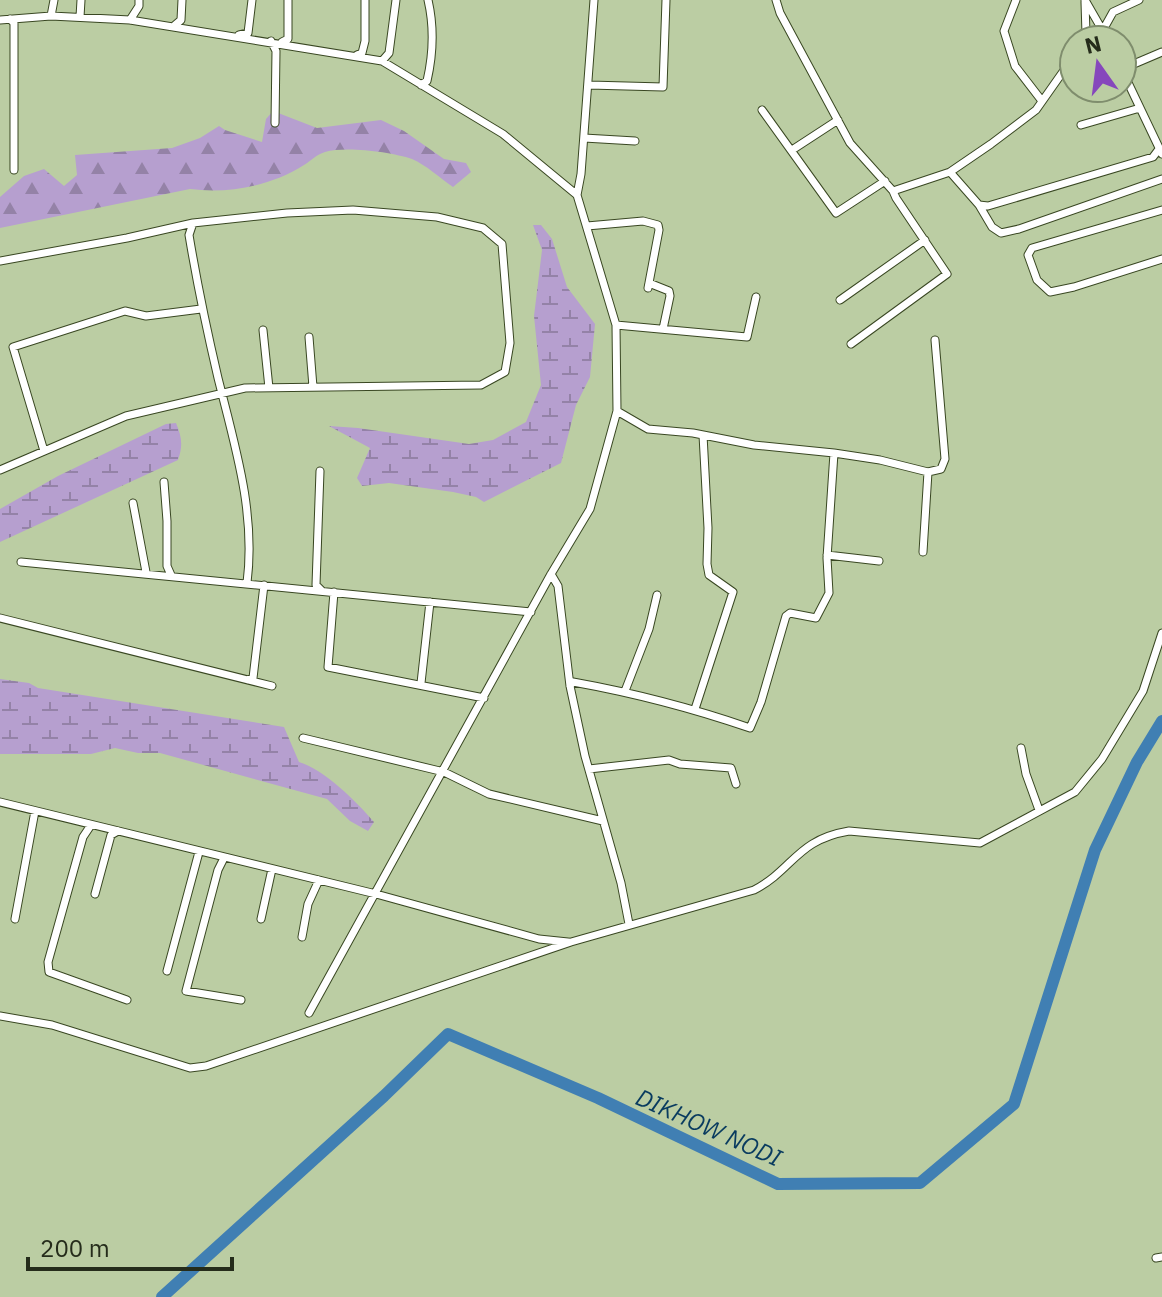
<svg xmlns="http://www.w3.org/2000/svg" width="1162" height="1297" viewBox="0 0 1162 1297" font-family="'IBM Plex Sans',sans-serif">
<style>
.forest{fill:url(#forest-firs)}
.wetland{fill:url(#wetland-marsh)}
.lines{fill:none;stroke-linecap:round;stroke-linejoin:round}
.river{stroke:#407fb3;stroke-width:12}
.street-casing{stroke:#394722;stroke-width:9}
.street{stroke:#fff;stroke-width:7}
.labels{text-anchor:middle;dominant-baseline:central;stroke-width:8;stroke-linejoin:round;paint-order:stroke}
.water-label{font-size:24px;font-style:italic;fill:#093b5f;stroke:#bbcda3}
</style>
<defs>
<pattern id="forest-firs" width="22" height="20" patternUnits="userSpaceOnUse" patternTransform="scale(2)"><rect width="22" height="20" fill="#b69fcf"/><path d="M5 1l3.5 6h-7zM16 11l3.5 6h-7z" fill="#9482a7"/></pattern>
<pattern id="wetland-marsh" width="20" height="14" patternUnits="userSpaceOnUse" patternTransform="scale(2)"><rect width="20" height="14" fill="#b69fcf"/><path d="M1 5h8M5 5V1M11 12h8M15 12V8" fill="none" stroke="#9482a7"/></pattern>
</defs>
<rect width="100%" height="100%" fill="#bbcda3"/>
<path class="forest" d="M273,111L317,128L381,120L404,131L444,159L466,163L471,172L453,187C440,178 426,165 412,159C391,152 346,146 325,152C316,155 312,160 304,165C271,186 229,194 190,189L0,228V197L24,176L44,169L64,186L77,175L75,155L172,148L200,138L219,126L225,130L262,142L266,119Z"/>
<path class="wetland" d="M533,225H541L552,239L567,287L595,324L590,377L576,405L561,463L484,502L476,497L453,492L389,483L362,486L357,478L370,448L329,426L358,428L469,444L493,440L526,422L541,385L534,316L542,250Z
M176,423C182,437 183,446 178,460L0,542V509L58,476L166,424Z
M0,679L29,683L38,688L284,727L299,762C325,770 356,801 374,822L368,831L350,821L327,799L160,753H138L115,748L91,754H0Z"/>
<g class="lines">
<path class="river" d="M162,1297L384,1096L448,1034L598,1098L778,1184L920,1183L1014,1104L1095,850L1137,762L1162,721"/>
<g class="street-casing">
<path id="street" d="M776,0L780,13L850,143L893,191L950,172L991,144L1036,110L1074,56
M1016,0L1004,31L1015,66L1042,101
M1085,0L1108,40
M51,16L54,0
M80,17L81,0
M10,19L14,23V170
M0,20L51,16L130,20L382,61L503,134L577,195
M130,20L139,6V0
M174,26L181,20L182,0
M1103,30L1113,12L1139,0
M239,35L248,33L252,0
M1083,40L1086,34L1085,2
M271,41L276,51L275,123
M282,42L288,39V0
M357,55L362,53L365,41V0
M382,61L389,53L396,0
M1122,69L1162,52
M1122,70L1162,154
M421,85L427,81C433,55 434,26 428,0
M589,85L663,87L666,0
M762,110L836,213L885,181
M1081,125L1140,108
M584,138L635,141
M792,150L838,120
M950,172L979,205L988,206L1153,157L1159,149
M979,205L992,227L1001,233L1019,229L1162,179
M1162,210L1032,248L1028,255L1037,280L1050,292L1074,287L1162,259
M193,223L189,235C197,283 207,331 218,378C235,446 256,513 247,583
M587,226L643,221L658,225L659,230L648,288
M0,261L127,238L193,223L287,213L353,210L437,217L483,228L502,244L510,343L505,372L481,385L245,388L126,416L0,470
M649,283L669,291L670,296L663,329
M840,300L925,240
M616,325L747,337L756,297
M263,330L269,388
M309,337L313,387
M851,344L947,274L896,198L893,191
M617,411L648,429L693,433L754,445L834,453L880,460L928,472L941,469L945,459L935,340
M44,451L13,347L125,311L146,316L201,309
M320,471L316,585L322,591
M164,482L167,521V566L171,575
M133,503L146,572
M923,552L928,472
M827,555L879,561
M21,562L531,612
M551,574L558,586L570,686L585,756L621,883L629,924
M334,592L328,667L484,698
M0,618L272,686
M248,680L253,678L264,585
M421,683L430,602
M570,686L573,682C634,693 692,708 750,728L761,702L786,616L790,613L816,618L829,593L827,558L834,453
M625,691L649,629L657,595
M695,709L733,592L709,575L707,564L708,528L703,435
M303,738L444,772L489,794L603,821
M1021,748L1026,774L1039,810
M589,769L669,760L680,764L731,768L736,784
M0,802L376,894L539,939L568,942
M91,825L83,837L48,962L49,972L127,1000
M224,858L218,870L186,991L241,1000
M95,894L111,835L118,831
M15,919L35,811
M261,919L272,869
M302,937L308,904L319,880
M167,971L199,852
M309,1013L551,574L590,509L617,411L616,325L577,195L581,174L594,0
M0,1016L52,1025L190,1068L206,1066L571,942L754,890C794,869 796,840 849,831L980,843L1075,792L1102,759L1143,691L1162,633
M1156,1258L1162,1257"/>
</g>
<use href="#street" class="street"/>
</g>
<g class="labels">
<g class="water-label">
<text transform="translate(709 1127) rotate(24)">DIKHOW NODI</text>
</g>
</g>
<g transform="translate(1098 64) rotate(346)"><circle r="38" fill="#bbcda3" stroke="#7f8d6d" stroke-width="2"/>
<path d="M0-6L14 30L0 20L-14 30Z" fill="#8647bc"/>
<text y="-12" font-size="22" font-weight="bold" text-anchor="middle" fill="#252c1b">N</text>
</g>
<path d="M28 1257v12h204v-12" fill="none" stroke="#252c1b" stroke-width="4"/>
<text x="40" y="1257" font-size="24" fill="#252c1b" stroke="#bbcda3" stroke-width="6" paint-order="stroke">200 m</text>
</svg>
